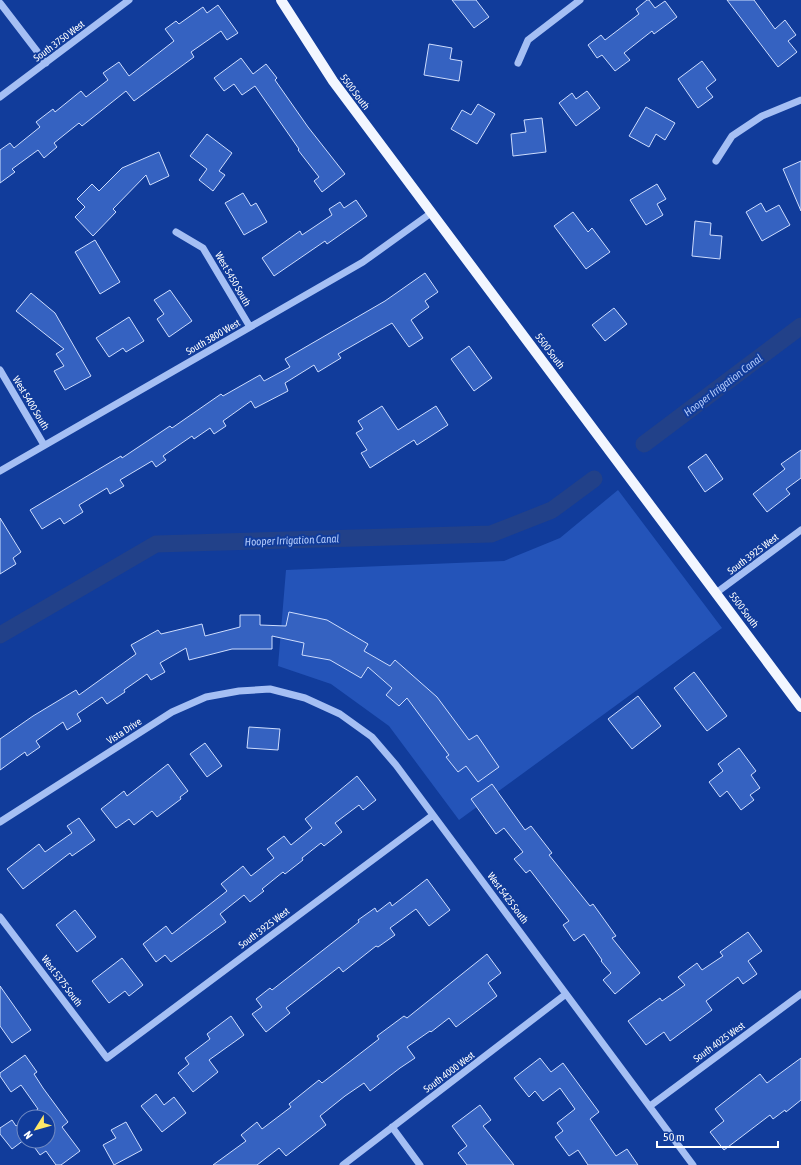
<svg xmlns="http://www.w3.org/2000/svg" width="801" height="1165" viewBox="0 0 801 1165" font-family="'Asap Condensed',sans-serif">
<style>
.green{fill:#2454b9}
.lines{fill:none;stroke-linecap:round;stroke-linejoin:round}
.canal{stroke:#224189;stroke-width:17}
.building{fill:#3562c1;stroke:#ceddfe}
.minor{stroke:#a5bff4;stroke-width:7}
.major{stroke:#f2f6ff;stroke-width:10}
.labels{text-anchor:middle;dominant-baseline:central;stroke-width:4;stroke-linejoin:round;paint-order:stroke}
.street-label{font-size:10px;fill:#fff;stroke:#113c9b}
.water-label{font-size:11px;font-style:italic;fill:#b2cafb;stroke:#113c9b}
</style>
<rect width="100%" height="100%" fill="#113c9b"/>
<path class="green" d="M618,490L722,628L459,820L389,726L331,684L278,666L286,570L504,561L560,538Z"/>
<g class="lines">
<path class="canal" d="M644,444L801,326
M0,635L156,544L491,534L552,510L594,479"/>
</g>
<path class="building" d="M452,0H476L489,17L474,28Z
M647,0H649L655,8L665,1L677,17L654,34L652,31L624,53L630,60L615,71L602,55L597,58L588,45L601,35L605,40L639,14L636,9Z
M727,0H754L775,29L785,20L796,35L788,41L797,52L778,67Z
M218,5L238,33L227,40L221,31L191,52L194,57L134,101L126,91L82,126L79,123L54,143L57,147L44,158L38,150L12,169L15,172L0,183V150L10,143L14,148L40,127L36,122L53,109L55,112L81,91L86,97L108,80L103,73L119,62L129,76L174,41L165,29L176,21L179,24L203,7L207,13Z
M429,44L452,48L450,59L462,61L459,81L424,75Z
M241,58L253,74L266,64L277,78L275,80L308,127L345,174L322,192L314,181L319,177L298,150L299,149L255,86L242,95L234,84L224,91L214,78Z
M702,61L716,80L706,88L713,97L698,108L678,79Z
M587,91L600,108L576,126L559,103L572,93L576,99Z
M478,104L495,114L477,144L451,129L462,110L471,115Z
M646,107L675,123L665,140L656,134L649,147L629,136Z
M542,118L546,152L513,156L511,134L526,132L524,120Z
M207,134L232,153L219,171L225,175L213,191L199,180L207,169L190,156Z
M159,152L169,176L150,185L146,175L113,209L116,212L93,236L75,217L85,207L77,199L92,184L99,191L122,168Z
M801,161V211L783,169Z
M657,184L666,199L657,204L663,215L646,225L630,200Z
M243,193L251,206L256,203L267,222L244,235L225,203Z
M356,200L367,216L327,244L325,241L274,276L262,258L300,231L302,235L332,215L329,209L340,202L344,208Z
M761,203L766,212L779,205L790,225L762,241L746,212Z
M573,212L588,232L592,228L610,252L586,269L554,226Z
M695,221L711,223L710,235L722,236L720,259L692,256Z
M95,240L120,282L100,294L75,252Z
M425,273L438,292L425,301L429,307L411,320L423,338L409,347L392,323L338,354L341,358L318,372L314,365L285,383L288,391L255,408L251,401L223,421L226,426L214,434L210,428L194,439L192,436L163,456L166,460L156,467L152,461L120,480L124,486L110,494L107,488L79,505L83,512L64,524L60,518L42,529L30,510L121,456L122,458L170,426L172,428L221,394L223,396L260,375L264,381L290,367L285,359L385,301Z
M170,290L192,321L169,337L157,319L164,314L154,300Z
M31,293L55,313L91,376L65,390L54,371L64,366L56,354L64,349L16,311Z
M614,308L627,324L605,341L592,325Z
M129,317L144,341L126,352L123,348L109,357L96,338Z
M469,346L492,378L474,391L451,359Z
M382,406L398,430L436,406L448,425L417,445L414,440L370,468L361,453L367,450L356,433L363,429L358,421Z
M801,450V478L786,489L790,494L767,512L753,494L785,469L781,464Z
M706,454L723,479L705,492L688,467Z
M0,518L21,552L13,558L16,564L0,574Z
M289,612L327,620L368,644L364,651L390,666L395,660L437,697L469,740L477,735L499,767L478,782L466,766L458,772L446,757L449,755L407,698L399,706L386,695L392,688L368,667L361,678L330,660L302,655L304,643L272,636V649H232L189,660L186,648L160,663L165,672L151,680L147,674L124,690L125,692L107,704L102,697L77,714L81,721L67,730L63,722L36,741L40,747L27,756L25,752L0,770V739L33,716L76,690L79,695L136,654L131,645L158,630L161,634L202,624L205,636L240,627V615H260V625L286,626Z
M694,672L727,716L707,731L674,688Z
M638,696L661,726L632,749L608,719Z
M249,727L280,729L278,750L247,748Z
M205,743L222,766L207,777L190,754Z
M739,748L756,771L751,775L760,788L750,795L754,800L741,810L727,791L720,797L709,782L723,771L718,764Z
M168,764L188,791L180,797L181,799L157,817L152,811L134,825L129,819L116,828L101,809L124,791L127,796Z
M357,776L376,800L363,810L359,805L335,823L342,832L324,846L321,843L302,858L303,860L285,874L283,872L262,889L264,891L250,902L244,895L220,914L226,922L171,962L165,955L156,962L143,944L166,926L172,934L227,891L221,884L243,866L251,876L274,858L267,849L284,836L291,845L312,828L305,819Z
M492,784L525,830L531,826L552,853L549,855L590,906L593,904L616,936L612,938L640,973L615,994L603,980L611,973L601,961L602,960L584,934L574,941L563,925L569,921L530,870L526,873L514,859L523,852L504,828L496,834L471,799Z
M79,818L95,840L72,856L70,853L23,889L7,869L39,844L45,852L72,833L67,826Z
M427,879L450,910L429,926L416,909L390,928L395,935L378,947L376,946L343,972L339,967L286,1008L290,1013L266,1032L252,1014L262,1007L256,999L270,988L272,990L359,922L358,920L375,908L377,912L390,902L392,906Z
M75,910L96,937L77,952L56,925Z
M748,932L762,951L748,961L757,974L743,984L738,977L706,1001L712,1010L670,1041L664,1032L646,1045L628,1021L660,998L662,1001L685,985L678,977L697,963L702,970L723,956L720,952Z
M487,954L501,973L488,983L497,996L456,1027L449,1018L431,1032L430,1031L407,1047L415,1058L400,1068L370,1091L364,1083L345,1096L320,1116L326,1125L286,1156L279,1148L257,1165H213L246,1141L241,1135L257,1122L262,1129L291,1107L289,1104L319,1080L322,1083L379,1039L377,1036L404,1016L407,1018Z
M122,958L143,985L129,996L125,991L109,1003L92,981Z
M0,986L31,1030L12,1043L0,1026Z
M231,1016L244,1035L209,1060L218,1072L193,1092L178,1073L189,1064L185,1058L210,1039L207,1034Z
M25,1055L37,1072L34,1074L43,1088L68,1122L62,1127L80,1151L61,1165H56L46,1151L40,1155L30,1141H48V1117H28L38,1109L21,1085L11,1092L0,1076V1073Z
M540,1058L551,1072L563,1063L599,1112L590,1119L616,1156L627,1149L638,1165H588L578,1150L569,1156L555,1137L563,1131L557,1123L575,1109L560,1088L543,1101L535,1091L529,1097L514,1078Z
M801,1058V1100L786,1112L785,1110L773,1119L770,1115L724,1150L710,1132L724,1121L715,1109L760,1074L767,1083Z
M156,1094L164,1105L174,1097L186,1113L162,1132L141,1106Z
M480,1105L491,1120L483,1126L514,1165H467L458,1153L467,1146L452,1126Z
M12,1120L16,1126L24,1120V1140L12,1149L0,1134V1128Z
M126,1122L142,1150L114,1165L103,1145L116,1138L111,1130Z"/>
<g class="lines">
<path class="minor" d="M0,3L46,63
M518,63L528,40L580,0
M0,97L129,0
M716,161L732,136L762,116L801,100
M176,232L203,248L250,327
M0,370L44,445
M0,471L363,262L431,213
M716,593L801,530
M0,822L172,712L206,697L239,691L270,689L305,698L340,714L372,737L396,765L693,1165
M0,917L107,1058L433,815
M650,1106L801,994
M392,1127L420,1165
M343,1165L566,994"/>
<path class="major" d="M281,0L333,81L801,707"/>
</g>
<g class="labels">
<g class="street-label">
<text transform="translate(59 41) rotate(-37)">South 3750 West</text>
<text transform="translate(355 92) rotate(53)">5500 South</text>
<text transform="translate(233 279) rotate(60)">West 5450 South</text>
<text transform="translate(213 337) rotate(-30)">South 3800 West</text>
<text transform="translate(550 351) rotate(53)">5500 South</text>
<text transform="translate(31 403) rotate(59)">West 5400 South</text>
<text transform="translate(753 554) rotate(-37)">South 3925 West</text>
<text transform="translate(744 610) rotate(53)">5500 South</text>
<text transform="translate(124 731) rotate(-33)">Vista Drive</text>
<text transform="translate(508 898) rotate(53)">West 5425 South</text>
<text transform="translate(264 928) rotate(-37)">South 3925 West</text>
<text transform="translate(62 981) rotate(53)">West 5375 South</text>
<text transform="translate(719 1042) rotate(-36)">South 4025 West</text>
<text transform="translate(449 1072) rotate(-37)">South 4000 West</text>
</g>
<g class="water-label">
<text transform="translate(723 385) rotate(-37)">Hooper Irrigation Canal</text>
<text transform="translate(292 540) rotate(-2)">Hooper Irrigation Canal</text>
</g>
</g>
<g transform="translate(36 1129) rotate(233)"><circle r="19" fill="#113c9b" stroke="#708ac3"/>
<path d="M0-3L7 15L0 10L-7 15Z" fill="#ffe768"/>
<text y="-6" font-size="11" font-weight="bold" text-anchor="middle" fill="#ffffff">N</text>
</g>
<path d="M657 1141v6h121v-6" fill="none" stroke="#ffffff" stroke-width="2"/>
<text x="663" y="1141" font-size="12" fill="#ffffff" stroke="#113c9b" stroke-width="3" paint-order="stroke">50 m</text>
</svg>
